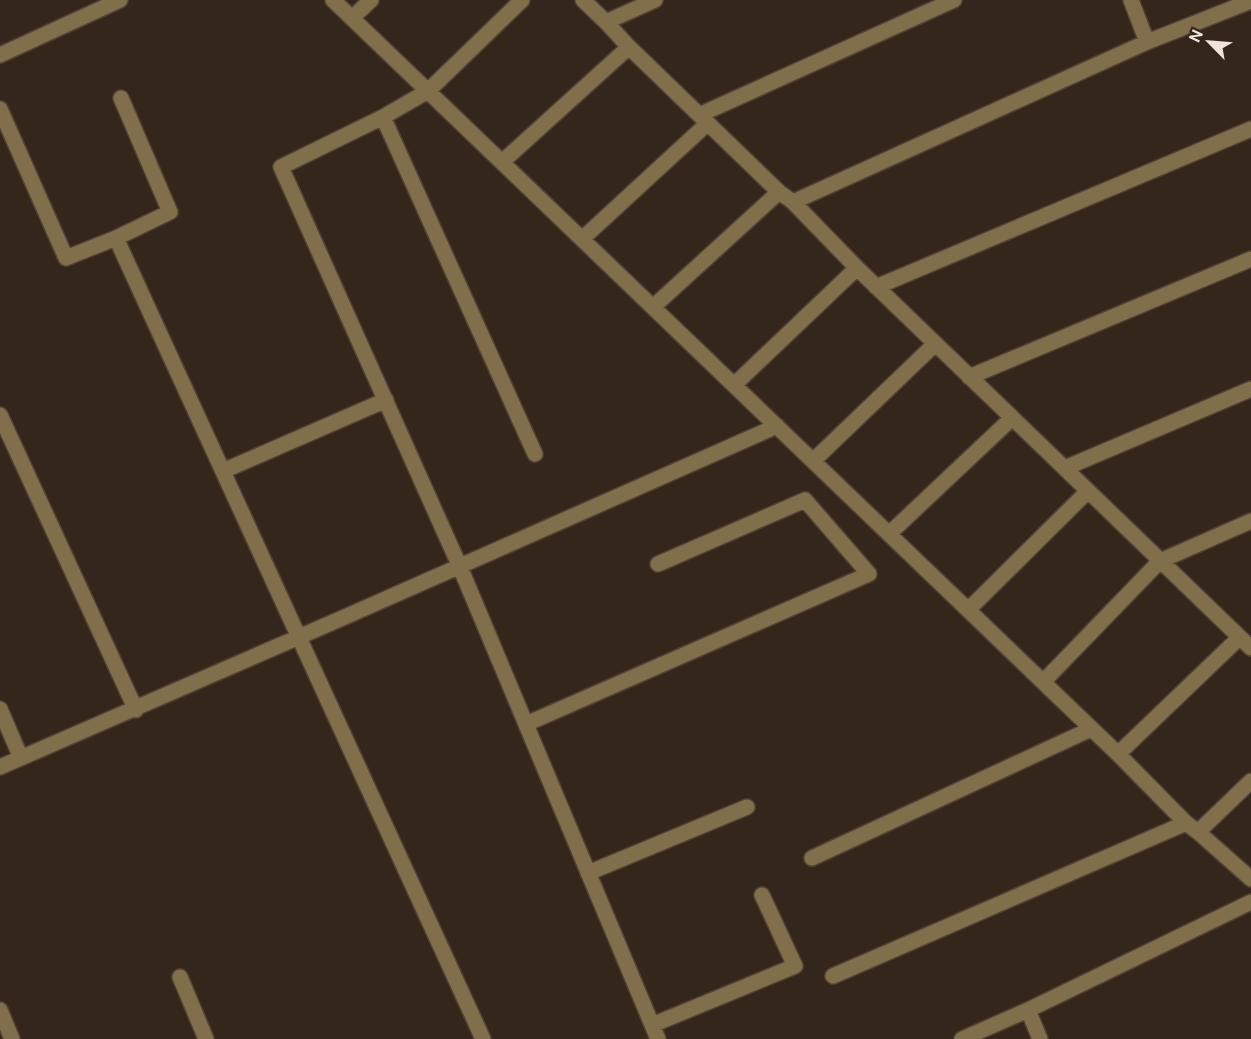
<svg xmlns="http://www.w3.org/2000/svg" width="1251" height="1039" viewBox="0 0 1251 1039" font-family="'DM Sans',sans-serif">
<style>
.lines{fill:none;stroke-linecap:round;stroke-linejoin:round}
.minor-casing{stroke:#4f4136;stroke-width:18}
.minor{stroke:#816e4a;stroke-width:15}
</style>
<rect width="100%" height="100%" fill="#35261b"/>
<g class="lines">
<g class="minor-casing">
<path id="minor" d="M333,0L1118,754L1186,823L1198,832L1251,879
M522,0L428,91L383,117L281,167L460,567L658,1039
M583,0L606,22L629,47L779,192L793,202L857,268L1251,648
M1131,0L1147,42
M352,18L371,0
M606,22L655,0
M0,55L120,0
M0,109L66,258L116,238L483,1039
M699,115L954,0
M383,117L535,454
M502,162L629,47
M793,202L1147,42L1251,1
M116,238L170,212L121,98
M582,239L708,123
M876,287L1251,129
M653,307L779,192
M969,377L1251,259
M734,385L857,268
M0,415L136,710
M813,461L935,344
M1065,468L1251,389
M223,471L386,400
M889,534L1012,418
M968,610L1088,491
M1043,682L1160,561L1251,521
M0,709L21,758
M526,724L869,574L805,500L658,564
M1118,754L1239,638
M0,767C260,655 518,541 777,426
M1198,832L1251,781
M812,858L1091,729
M588,873L747,807
M833,976L1186,823
M180,977L206,1039
M0,1010L12,1039
M1028,1010L1040,1039
M652,1025L795,966L762,895
M962,1039L1028,1010L1251,902"/>
</g>
<use href="#minor" class="minor"/>
</g>
<g transform="translate(1209 42) rotate(295)" stroke="#35261b" stroke-width="4.5" paint-order="stroke">
<path d="M0-4.5L10 22L0 15L-10 22Z" fill="#eee4dd"/>
<text y="-9" font-size="16" font-weight="bold" text-anchor="middle" fill="#eee4dd">N</text>
</g>
</svg>
